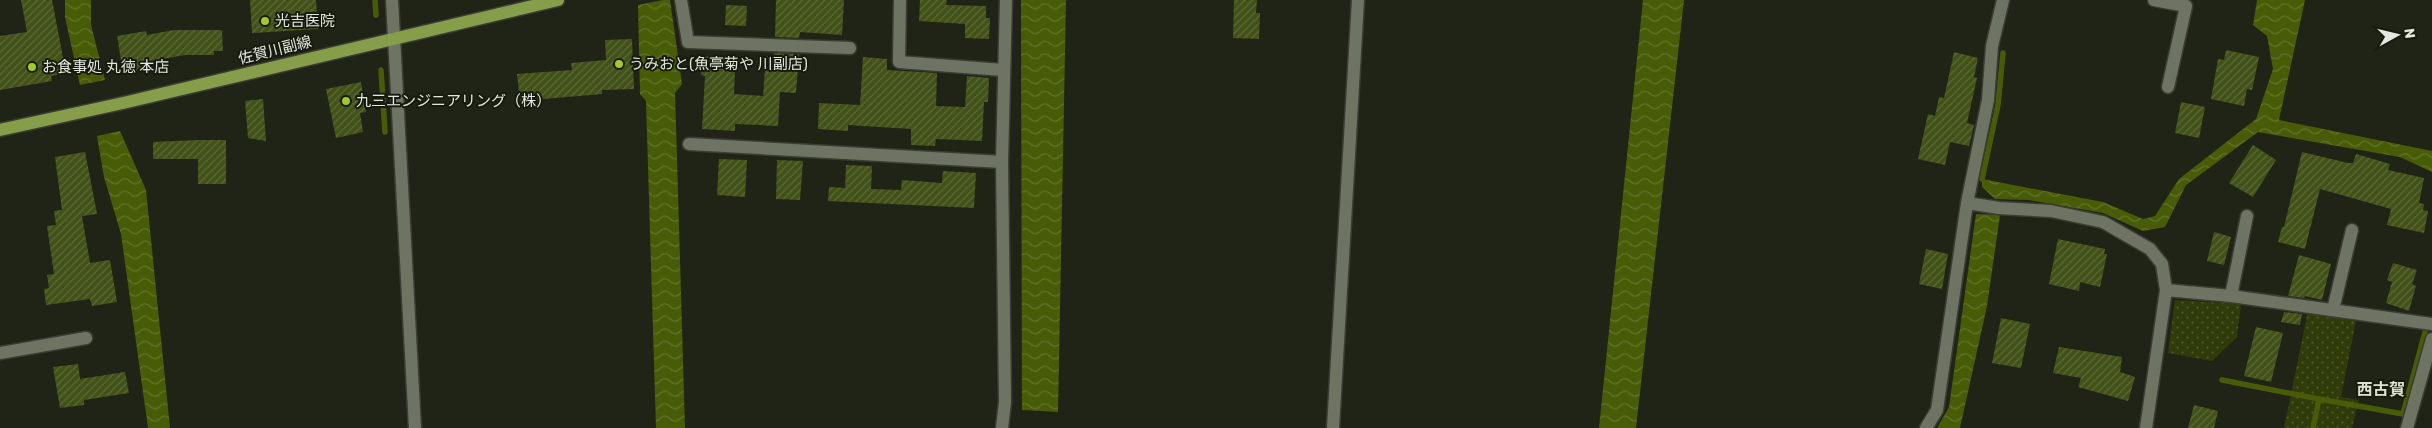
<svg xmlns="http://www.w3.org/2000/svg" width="2432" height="428" viewBox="0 0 2432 428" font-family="Rubik,'Noto Sans JP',sans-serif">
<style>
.grass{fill:url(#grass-dots)}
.water{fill:url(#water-waves)}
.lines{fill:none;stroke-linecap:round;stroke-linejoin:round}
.stream{stroke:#485c07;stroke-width:5.5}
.building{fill:url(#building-hatch)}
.minor-casing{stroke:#3a3d33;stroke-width:15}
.major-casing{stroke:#3a3d33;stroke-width:15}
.minor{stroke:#6e7464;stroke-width:12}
.major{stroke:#869d49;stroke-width:12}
.poi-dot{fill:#a1c929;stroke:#171b0e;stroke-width:2}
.labels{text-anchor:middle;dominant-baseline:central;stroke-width:4;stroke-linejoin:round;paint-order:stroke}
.poi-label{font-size:15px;fill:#e4e7df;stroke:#171b0e;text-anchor:start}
.street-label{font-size:15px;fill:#e4e7df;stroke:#171b0e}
.neighbourhood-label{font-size:16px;font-weight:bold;fill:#dbe1d0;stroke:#171b0e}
</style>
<defs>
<pattern id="grass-dots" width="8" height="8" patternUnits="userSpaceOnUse" patternTransform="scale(1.25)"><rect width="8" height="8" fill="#2f3c09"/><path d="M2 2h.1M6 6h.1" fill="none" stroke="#4d582c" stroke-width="1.8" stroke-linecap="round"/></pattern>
<pattern id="water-waves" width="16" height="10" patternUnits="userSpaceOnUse" patternTransform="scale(1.25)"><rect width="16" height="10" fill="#485c07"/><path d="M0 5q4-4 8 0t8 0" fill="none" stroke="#62732b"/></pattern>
<pattern id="building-hatch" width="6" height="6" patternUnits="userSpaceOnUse" patternTransform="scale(1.25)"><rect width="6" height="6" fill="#415117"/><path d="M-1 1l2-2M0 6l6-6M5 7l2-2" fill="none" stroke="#5c6a38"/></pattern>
</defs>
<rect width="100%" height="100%" fill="#202417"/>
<path class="grass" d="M2175,300L2241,304L2237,337L2212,361L2168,353Z
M2308,311L2356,321L2341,397L2359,400L2352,428H2284Z"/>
<path class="water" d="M65,0H91V25L105,80L80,85L65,17Z
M663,0H670L682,84L675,93L685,428H656L646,101L640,94L638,5Z
M1021,0H1066L1058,412L1022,410Z
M1643,0H1684L1636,428H1599Z
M2257,0H2305L2279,120L2432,151V172L2400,157L2258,132L2186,185L2165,227L2143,231L2103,213L2029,200L1995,199L1982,187V179L2103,202L2143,219L2155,216L2179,179L2256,119L2273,69L2267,36L2253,25Z
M120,131L146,190L170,428H148L121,234L104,177L97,136Z
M1976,214L2000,215L1987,306L1960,428H1937L1949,407Z"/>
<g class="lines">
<path class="stream" d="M375,0L376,15
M381,70L385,132
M1982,179L1998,105L2003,53
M2222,380L2319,399
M2313,428L2319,399L2403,414L2425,332"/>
</g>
<path class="building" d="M21,0H52L66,73L51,76L52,81L0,90V36L27,32Z
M250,0H316L318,29L252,33Z
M776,0H844L842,35L800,32L799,38L775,37Z
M920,0H947L946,5L986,6V18H990L989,39L965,38V24L919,21Z
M1234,0H1257L1256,13H1260L1259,39L1233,38Z
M726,5L747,6L746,26L725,25Z
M174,30H222L223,51H214V55H185L151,61L152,68L123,73L117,36L146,31L147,35Z
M632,39L634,89L602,90V94L520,101L517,74L572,70L571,63L606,60L605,40Z
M2226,50L2259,57L2252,90L2247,89L2244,106L2211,99L2218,59L2224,60Z
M1954,52L1978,58L1974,77L1977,78L1967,123L1974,125L1969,146L1950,142L1945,165L1918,159L1928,114L1935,116L1939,97L1944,98Z
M774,53L799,54L796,93L780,92L778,126L735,124V131L702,129L705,76L701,75L702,56L733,58L732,70H735L734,94L763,96L766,56H774Z
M863,57L887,59V70L937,73L936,106L965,107L967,76L989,78L988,102H984L982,141L936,139L935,146L911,145V129L848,125V131L818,129L819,103L860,105Z
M361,82L366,112L360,113L363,132L336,138L326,89Z
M263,99L266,141L248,138L245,101Z
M2181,102L2205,107L2199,138L2175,133Z
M198,140H226V184H198V159H153V142Z
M2253,145L2276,160L2253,197L2229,183Z
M85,152L97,214L82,216L90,263L110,260L117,302L92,306L90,299L46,305L44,289L49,288L47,275L54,274L47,226L56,225L54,211L62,210L55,157Z
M2302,152L2348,163H2353L2356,154L2390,164L2388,170L2424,178L2419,203L2424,204L2423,210L2428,211L2424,233L2387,225L2391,209L2320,189L2305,249L2278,242L2282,227H2284Z
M719,159L747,160L745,197L717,195Z
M777,160L803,161L800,200L776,199Z
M846,165L872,166L871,189L901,190L902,180L942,183L943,171L976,173L974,208L828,201L829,187L845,188Z
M2214,232L2231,237L2224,265L2207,261Z
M2058,239L2105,249L2104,254H2107L2100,287L2080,282L2079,291L2049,284Z
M1926,249L1948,254L1942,289L1919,284Z
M2299,255L2331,264L2322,300L2305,296L2304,298L2288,296Z
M2393,263L2417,270L2412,284L2416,286L2409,311L2386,303L2392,282L2387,280Z
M2284,312L2302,314L2300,325L2281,322Z
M2001,318L2030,324L2021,368L1992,363Z
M2256,327L2283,333L2271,382L2244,376Z
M2059,347L2122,357L2120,372L2135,377L2128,401L2078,387L2081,378L2053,373Z
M78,364L80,379L125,372L129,393L84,400V405L60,408L53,367Z
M2194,405L2218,411L2214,428H2188Z"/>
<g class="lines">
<g class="minor-casing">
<path id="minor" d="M392,0L415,428
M681,0L688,42L850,48
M900,0L899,62L1003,70
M2154,0L2186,6L2168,87
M689,144L1002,162
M1967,203L1999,208L2051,211L2103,222L2150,249L2162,264L2166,290L2146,428
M2166,290L2231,296L2432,324
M2231,296L2247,216
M2333,310L2352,230
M0,353L86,338
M1002,428L1005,402L1002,162L1006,0
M1333,428L1358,0
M1926,428L1937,410L1967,203L1988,100L1992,46L2003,0
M2407,428L2432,339"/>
</g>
<g class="major-casing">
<path id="major" d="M0,130L123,103L558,0"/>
</g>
<use href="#minor" class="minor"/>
<use href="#major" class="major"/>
</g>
<g class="poi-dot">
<circle cx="265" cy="21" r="5"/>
<circle cx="619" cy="64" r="5"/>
<circle cx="32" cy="67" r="5"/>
<circle cx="346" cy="101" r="5"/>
</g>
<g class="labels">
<g class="poi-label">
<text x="275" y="21">光吉医院</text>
<text x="629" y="64">うみおと(魚亭菊や 川副店)</text>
<text x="42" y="67">お食事処 丸徳 本店</text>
<text x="356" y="101">九三エンジニアリング（株）</text>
</g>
<g class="street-label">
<text transform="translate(275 50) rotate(-14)">佐賀川副線</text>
</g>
<g class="neighbourhood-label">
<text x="2381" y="389">西古賀</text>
</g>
</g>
<g transform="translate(2397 35) rotate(82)" stroke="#171b0e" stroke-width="4" paint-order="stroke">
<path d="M0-4L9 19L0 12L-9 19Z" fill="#e4e7df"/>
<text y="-8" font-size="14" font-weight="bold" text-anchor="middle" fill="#e4e7df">N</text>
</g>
</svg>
